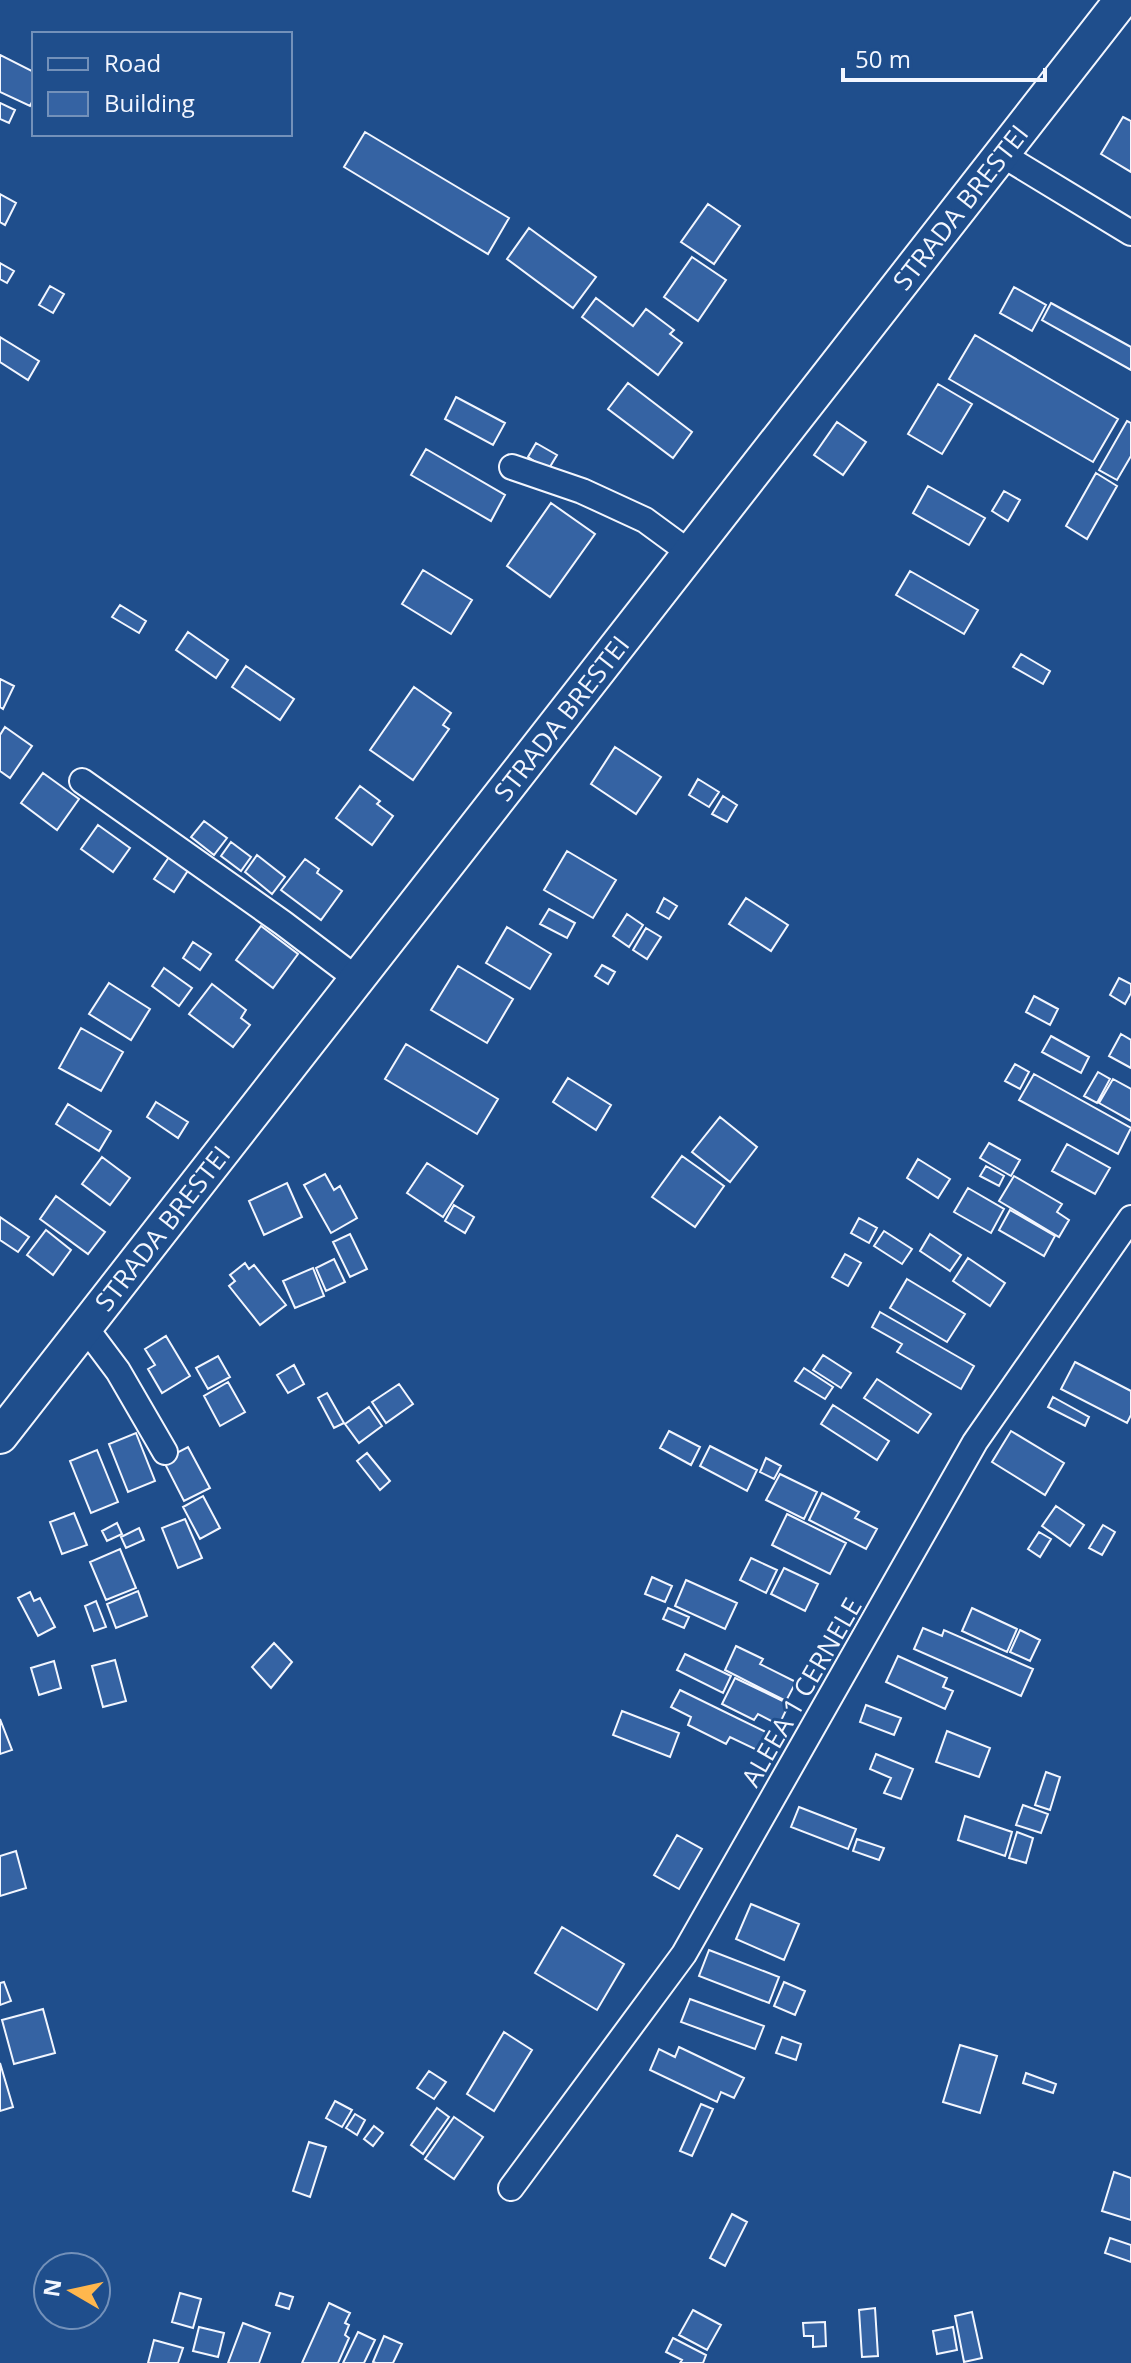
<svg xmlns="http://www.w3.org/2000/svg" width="1131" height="2363" viewBox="0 0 1131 2363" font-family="'Open Sans',sans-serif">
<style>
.building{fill:#3563a3;stroke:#f2f6ff;stroke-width:2}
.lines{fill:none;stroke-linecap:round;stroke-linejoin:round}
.street-casing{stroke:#f2f6ff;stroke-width:28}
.secondary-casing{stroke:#f2f6ff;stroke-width:38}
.street{stroke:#1f4e8c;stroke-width:24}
.secondary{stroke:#1f4e8c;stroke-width:34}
.labels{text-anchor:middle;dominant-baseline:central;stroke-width:6;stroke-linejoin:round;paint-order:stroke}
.street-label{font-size:26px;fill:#f2f6ff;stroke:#1f4e8c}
</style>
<rect width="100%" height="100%" fill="#1f4e8c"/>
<path class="building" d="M0,55L34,72V98L30,106L0,92Z
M0,103L15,110L9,123L0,119Z
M1123,117L1131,121V172L1101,154Z
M365,132L509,218L488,254L344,167Z
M0,194L16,203L5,225L0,222Z
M708,204L740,226L714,264L681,242Z
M529,228L596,277L573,308L507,259Z
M692,257L726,280L698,321L664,297Z
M0,263L14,271L7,283L0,279Z
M50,286L64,294L53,313L39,305Z
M1014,287L1046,305L1032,331L1000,313Z
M596,298L633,326L646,309L674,330L670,334L682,343L658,375L582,317Z
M1051,303L1131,347V370L1042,320Z
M975,335L1118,419L1093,462L949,379Z
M0,337L39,361L28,380L0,362Z
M628,383L692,432L673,458L608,409Z
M938,384L972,404L942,454L908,434Z
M456,397L505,423L493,445L445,419Z
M1127,421L1131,423V456L1117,480L1099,470Z
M837,422L866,442L843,475L814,455Z
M536,443L557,455L548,470L528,457Z
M426,449L505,495L491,521L411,475Z
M1096,473L1117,486L1087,539L1066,526Z
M928,486L985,518L969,545L913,513Z
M1004,491L1020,500L1008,521L992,511Z
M551,503L595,534L550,597L507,566Z
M423,570L472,600L451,634L402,604Z
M910,571L978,610L964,634L896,595Z
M120,605L146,621L139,633L112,617Z
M188,632L228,660L216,678L176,650Z
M1021,654L1050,671L1043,684L1013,667Z
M246,666L294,699L280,720L232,687Z
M0,679L14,686L3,709L0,707Z
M414,687L451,713L443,725L449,729L413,780L370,750Z
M5,727L32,746L10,778L0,771V735Z
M615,747L661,777L636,814L591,784Z
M43,773L79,799L57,830L21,803Z
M698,779L719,792L709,807L689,795Z
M360,786L380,801L377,804L393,816L372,845L336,818Z
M723,796L737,805L727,822L712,814Z
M204,821L227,838L214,855L191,837Z
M98,825L130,848L113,872L81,849Z
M231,842L251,857L241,871L221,856Z
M567,851L616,880L593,918L544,890Z
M257,855L285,877L272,894L245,872Z
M169,857L189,869L174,892L154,879Z
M305,859L319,869L317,873L342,891L321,920L281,890Z
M664,898L677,906L669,919L657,912Z
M746,898L788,925L771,951L729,924Z
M549,909L575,923L567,938L540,924Z
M627,914L643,925L629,947L613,936Z
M261,926L298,954L273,988L236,960Z
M507,927L551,954L530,989L486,963Z
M646,928L661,937L647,959L633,950Z
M193,942L211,954L200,970L183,958Z
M602,965L615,972L608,984L595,976Z
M458,966L513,999L487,1043L431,1010Z
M164,968L192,988L179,1006L152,986Z
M1119,978L1131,984V993L1125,1004L1110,995Z
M109,983L150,1009L131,1040L89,1014Z
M212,984L246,1010L241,1018L250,1025L233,1047L189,1014Z
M1034,996L1058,1009L1050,1025L1026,1012Z
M81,1028L123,1052L101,1091L59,1068Z
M1121,1034L1131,1040V1068L1109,1056Z
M1051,1036L1089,1057L1081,1073L1042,1052Z
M406,1044L498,1099L477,1134L385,1079Z
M1015,1064L1029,1072L1020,1089L1005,1081Z
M1098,1072L1110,1079L1097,1103L1084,1096Z
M1034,1074L1131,1128L1118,1154L1019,1100Z
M568,1078L611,1105L596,1130L553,1102Z
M1113,1079L1131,1089V1121L1099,1103Z
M156,1102L188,1122L178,1138L147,1117Z
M68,1104L111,1131L99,1151L56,1124Z
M720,1117L757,1147L730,1182L692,1152Z
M989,1143L1020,1160L1011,1176L980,1158Z
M1067,1144L1110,1168L1095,1194L1052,1171Z
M682,1156L724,1186L695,1227L652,1197Z
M102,1157L130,1178L110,1205L82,1184Z
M918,1159L950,1179L938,1198L907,1178Z
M427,1163L463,1186L443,1217L407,1193Z
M986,1166L1004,1176L999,1186L980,1176Z
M325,1174L334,1190L340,1186L357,1218L331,1233L304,1185Z
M1014,1176L1062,1204L1057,1212L1069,1220L1059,1237L999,1201Z
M287,1183L302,1217L264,1235L249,1201Z
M968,1188L1004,1209L991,1233L954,1212Z
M56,1196L105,1232L88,1254L40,1219Z
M454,1205L474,1217L465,1233L445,1221Z
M1010,1210L1055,1236L1044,1256L999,1230Z
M0,1217L29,1237L18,1252L0,1240Z
M859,1218L877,1228L869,1243L851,1233Z
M46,1230L71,1250L53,1275L27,1255Z
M884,1231L912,1249L902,1264L874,1246Z
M350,1234L367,1269L350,1277L333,1242Z
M930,1234L961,1255L950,1271L920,1251Z
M845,1254L861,1263L848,1286L832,1277Z
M968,1258L1005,1283L990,1306L953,1281Z
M334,1259L345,1282L326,1291L316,1268Z
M245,1263L249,1269L254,1265L286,1305L260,1325L229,1286L235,1281L230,1275Z
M313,1268L324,1296L295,1308L283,1281Z
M907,1279L965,1314L947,1342L890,1308Z
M880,1312L974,1366L961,1389L897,1352L902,1344L872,1327Z
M166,1336L190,1376L162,1393L148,1369L155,1365L145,1349Z
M823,1355L851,1373L841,1388L813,1370Z
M218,1356L230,1377L208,1389L196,1368Z
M1075,1362L1131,1391V1415L1127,1423L1061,1389Z
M294,1365L304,1384L288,1393L277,1375Z
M804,1368L833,1387L825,1399L795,1381Z
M877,1379L931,1414L918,1433L864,1398Z
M228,1382L245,1412L220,1426L204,1396Z
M399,1384L413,1404L386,1423L372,1402Z
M327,1393L344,1423L334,1428L318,1398Z
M1053,1397L1089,1417L1085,1426L1048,1407Z
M833,1405L889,1441L877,1460L821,1424Z
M369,1407L382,1426L359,1443L345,1424Z
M669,1431L700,1447L691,1465L660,1448Z
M1011,1431L1064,1463L1045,1495L992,1462Z
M136,1433L155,1481L128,1492L109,1444Z
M710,1446L757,1470L747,1491L700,1466Z
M188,1447L210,1488L184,1501L163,1460Z
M97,1450L118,1502L91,1513L70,1461Z
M367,1453L390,1481L380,1490L357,1461Z
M766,1458L781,1466L774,1479L760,1472Z
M780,1474L817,1492L804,1519L766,1500Z
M822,1493L859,1512L855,1518L877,1529L866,1549L809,1520Z
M203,1496L220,1528L200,1539L183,1507Z
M1056,1506L1084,1525L1070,1546L1042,1526Z
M74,1513L87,1545L62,1554L50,1522Z
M787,1514L846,1543L830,1574L772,1545Z
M185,1519L202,1558L178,1568L162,1528Z
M117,1523L122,1534L107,1541L102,1531Z
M1103,1525L1115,1532L1102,1555L1089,1548Z
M139,1528L144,1540L126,1548L121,1537Z
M1039,1532L1051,1539L1040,1557L1028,1549Z
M120,1549L136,1588L106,1600L90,1562Z
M751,1558L777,1570L766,1593L740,1580Z
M784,1568L818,1584L805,1611L771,1594Z
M652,1577L672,1586L665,1602L645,1594Z
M686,1580L737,1603L725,1629L675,1606Z
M138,1591L147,1616L116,1628L107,1604Z
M30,1592L34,1601L40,1598L55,1627L38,1636L18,1598Z
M96,1601L106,1627L94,1631L85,1606Z
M668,1608L689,1617L684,1628L663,1619Z
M972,1608L1017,1629L1007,1652L962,1631Z
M923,1628L942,1636L944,1630L1033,1669L1021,1696L914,1649Z
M1020,1630L1040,1640L1030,1661L1010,1652Z
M274,1643L292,1662L271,1688L252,1667Z
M736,1646L763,1659L760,1664L796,1682L786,1701L725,1670Z
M685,1654L731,1676L723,1693L677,1670Z
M898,1656L947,1678L943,1687L953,1691L945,1709L886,1682Z
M115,1660L126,1701L103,1707L92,1666Z
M54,1661L61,1688L39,1695L31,1668Z
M735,1678L789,1704L779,1725L758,1714L754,1720L722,1704Z
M680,1690L768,1733L759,1751L730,1737L726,1744L688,1725L691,1717L671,1707Z
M866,1705L901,1718L894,1735L860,1722Z
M622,1711L679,1733L670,1757L613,1735Z
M0,1719L12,1750L0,1754Z
M947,1731L990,1748L979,1777L936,1762Z
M876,1754L913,1769L901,1799L884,1793L891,1778L870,1769Z
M1046,1772L1060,1777L1050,1810L1035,1805Z
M1023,1805L1048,1814L1041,1833L1016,1825Z
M799,1807L856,1829L848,1849L791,1827Z
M965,1816L1012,1832L1005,1856L958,1840Z
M1017,1832L1033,1838L1026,1863L1009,1858Z
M677,1835L702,1849L679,1889L654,1875Z
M857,1839L884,1848L879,1860L853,1851Z
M16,1851L26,1888L0,1896V1856Z
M751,1904L799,1924L784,1960L736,1939Z
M562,1927L624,1964L597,2010L535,1973Z
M709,1950L779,1977L769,2003L699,1976Z
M4,1982L11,2001L0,2005V1983Z
M784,1982L805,1991L795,2015L774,2006Z
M690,1999L764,2026L755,2049L681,2022Z
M43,2009L55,2053L14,2064L2,2020Z
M504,2032L532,2050L494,2111L467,2094Z
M782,2037L801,2044L796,2060L776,2053Z
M960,2045L997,2056L980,2113L943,2102Z
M679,2047L744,2078L734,2098L721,2092L717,2102L650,2070L659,2049L675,2057Z
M0,2063L13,2107L0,2111Z
M429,2071L446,2082L434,2099L417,2088Z
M1026,2073L1056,2084L1053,2093L1023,2083Z
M335,2101L352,2110L342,2127L326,2118Z
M701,2104L713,2109L692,2156L680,2151Z
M437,2108L449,2117L423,2154L411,2145Z
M355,2114L365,2120L357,2135L346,2128Z
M454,2117L483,2137L454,2179L425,2159Z
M374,2126L383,2133L373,2146L364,2139Z
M309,2142L326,2147L310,2197L293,2191Z
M1114,2172L1131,2178V2220L1102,2211Z
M732,2214L747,2222L725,2266L710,2258Z
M1110,2238L1131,2245V2262L1105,2253Z
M180,2293L201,2299L193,2328L172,2322Z
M280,2293L293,2297L289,2309L276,2305Z
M329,2303L350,2313L345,2323L349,2325L345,2335L349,2338L338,2363H302Z
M875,2308L878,2356L862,2357L859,2310Z
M693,2310L721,2325L707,2350L679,2335Z
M972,2312L982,2358L964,2362L955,2316Z
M825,2322L826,2346L813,2347V2336H804L803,2323Z
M243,2323L270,2333L259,2363H228Z
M199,2327L224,2333L218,2357L193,2351Z
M953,2327L957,2350L937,2354L933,2331Z
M358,2332L375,2340L364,2363H343Z
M384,2336L402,2344L393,2363H376L373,2362Z
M673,2338L706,2355L703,2363H680L682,2360L666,2352Z
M154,2340L183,2348L178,2363H148Z"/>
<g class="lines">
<g class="street-casing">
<path id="street" d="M1001,154L1131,233
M512,467L582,491L645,520L690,553
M82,781L283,923L357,979
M85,1327L118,1371L165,1452
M511,2188L684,1954L975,1442L1131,1218"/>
</g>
<g class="secondary-casing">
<path id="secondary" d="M0,1436L1122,0"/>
</g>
<use href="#street" class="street"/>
<use href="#secondary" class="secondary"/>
</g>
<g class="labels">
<g class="street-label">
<text transform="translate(960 207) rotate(-52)">STRADA BRESTEI</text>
<text transform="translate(561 718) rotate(-52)">STRADA BRESTEI</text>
<text transform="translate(162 1228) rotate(-52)">STRADA BRESTEI</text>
<text transform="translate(801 1692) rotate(-60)">ALEEA 1 CERNELE</text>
</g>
</g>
<rect x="32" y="32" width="260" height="104" fill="#1f4e8c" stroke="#7391ba" stroke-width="2"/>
<rect x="48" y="58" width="40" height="12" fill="#1f4e8c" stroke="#7391ba" stroke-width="2"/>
<text x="104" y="72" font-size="24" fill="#f2f6ff">Road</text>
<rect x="48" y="92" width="40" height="24" fill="#3563a3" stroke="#7391ba" stroke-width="2"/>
<text x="104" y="112" font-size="24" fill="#f2f6ff">Building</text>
<g transform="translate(72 2291) rotate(279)"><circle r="38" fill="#1f4e8c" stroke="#7391ba" stroke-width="2"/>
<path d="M0-6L14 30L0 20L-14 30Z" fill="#ffb74d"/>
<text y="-12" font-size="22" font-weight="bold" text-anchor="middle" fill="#f2f6ff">N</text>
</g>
<path d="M843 68v12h202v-12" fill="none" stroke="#f2f6ff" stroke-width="4"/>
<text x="855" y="68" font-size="24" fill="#f2f6ff" stroke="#1f4e8c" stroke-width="6" paint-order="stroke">50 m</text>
</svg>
